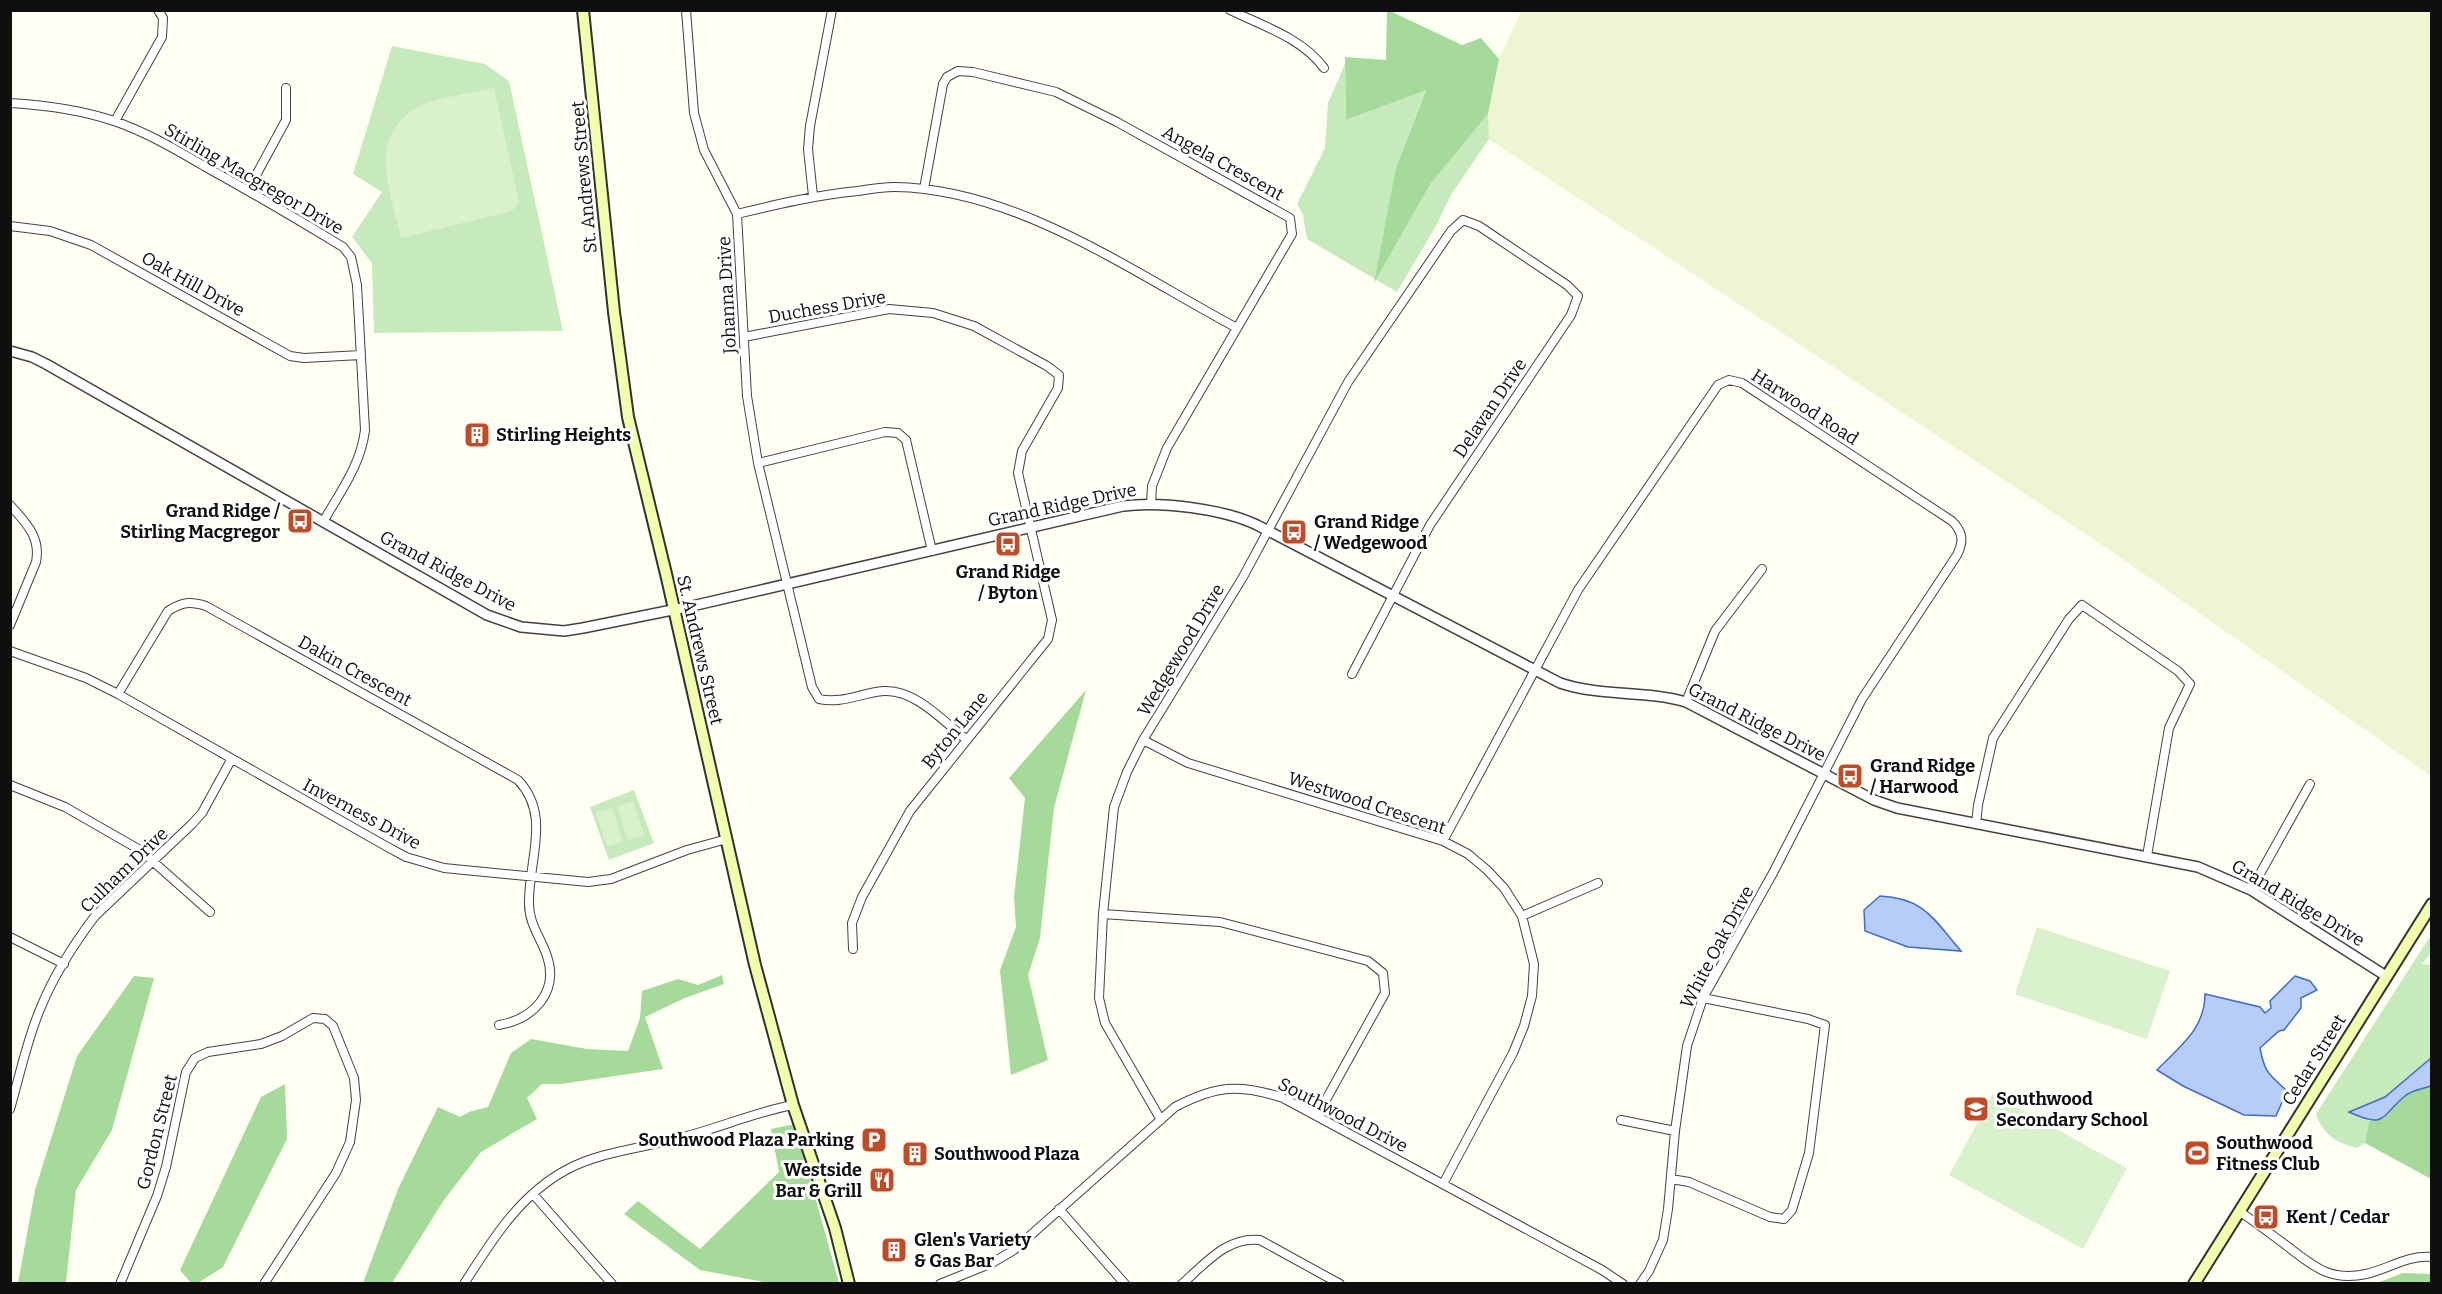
<svg xmlns="http://www.w3.org/2000/svg" width="2442" height="1294" viewBox="0 0 2442 1294" font-family="Bitter,serif">
<style>
.farmland{fill:#eef5d2}
.green{fill:#c6eabb}
.forest{fill:#a5da9a}
.pitch{fill:#daf1cd}
.water{fill:#b7ccf6;stroke:#3e6bcd;stroke-width:1.5}
.lines{fill:none;stroke-linecap:round;stroke-linejoin:round}
.minor-casing{stroke:#424242;stroke-width:10}
.tertiary-casing{stroke:#424242;stroke-width:12}
.secondary-casing{stroke:#313131;stroke-width:14}
.minor{stroke:#fff;stroke-width:8}
.tertiary{stroke:#fff;stroke-width:9}
.secondary{stroke:#f0fead;stroke-width:10}
.labels{text-anchor:middle;dominant-baseline:central;stroke-width:6;stroke-linejoin:round;paint-order:stroke}
.street-label{font-size:18px;fill:#0f0f0f;stroke:#fff}
.poi-label{font-size:18px;font-weight:bold;fill:#0f0f0f;stroke:#fff;text-anchor:start}
</style>
<rect width="100%" height="100%" fill="#fefff2"/>
<path class="farmland" d="M1522,10L2431,11V776L2107,548L1489,139L1488,114L1499,59Z"/>
<path class="green" d="M392,46L485,64L509,81L563,331L374,333L372,263L352,237L382,192L353,174Z
M1345,64L1346,120L1426,89L1396,168L1429,184L1488,114L1489,139L1451,195L1436,226L1397,292L1307,239L1303,215L1297,204L1325,148L1328,103Z
M634,790L654,843L609,860L590,807Z
M2431,935V953L2422,964L2431,965V1058L2385,1097L2350,1112L2369,1121L2365,1143L2357,1148C2337,1143 2323,1135 2316,1114Z"/>
<path class="forest" d="M1388,10L1462,45L1481,38L1499,59L1488,114L1430,184L1374,283L1396,168L1426,90L1346,120L1345,57L1386,60L1387,11Z
M1086,690L1054,808L1040,938L1028,975L1048,1060L1011,1075L1000,970L1016,927L1014,897L1025,798L1009,778Z
M722,975L724,984L685,998L645,1017L663,1069L561,1084H542L527,1098L537,1119L481,1152L444,1200L392,1283H363L398,1189L438,1107L460,1117L469,1112L488,1107L511,1053L531,1039L587,1049L628,1051L640,1018L642,991L678,979L698,985Z
M134,976L154,978L112,1130L76,1190L66,1283H18L35,1190L77,1056Z
M285,1084L287,1139L223,1267L198,1283H191L180,1270L261,1097Z
M2431,1086V1179L2365,1143L2369,1121L2384,1118L2406,1094Z
M795,1124L839,1283H769L700,1270L624,1214L638,1201L700,1249L779,1172L771,1129Z
M2403,1273L2431,1274V1283H2377Z"/>
<path class="pitch" d="M494,88L519,202L512,211L401,238C390,191 365,133 422,105C436,98 477,92 494,88Z
M633,801L644,835L628,840L617,806Z
M612,808L623,842L607,847L596,813Z
M2037,927L2170,971L2147,1039L2015,994Z
M1993,1094L2127,1168L2083,1249L1949,1175Z"/>
<path class="water" d="M1880,896C1925,898 1934,920 1961,951L1908,947L1865,931L1864,910Z
M2295,976L2310,981L2317,990L2301,998V1008L2284,1030L2279,1031L2260,1048C2265,1074 2269,1074 2287,1091L2276,1116L2244,1115L2183,1086L2157,1070C2180,1046 2205,1029 2205,994L2260,1007L2265,1013L2271,1008L2270,1001Z
M2431,1058V1086C2423,1089 2411,1090 2405,1096C2380,1117 2386,1129 2349,1112L2385,1097Z"/>
<g class="lines">
<g class="minor-casing">
<path id="minor" d="M686,10L694,113L704,150L737,214L747,396L758,463L812,687L819,699C843,704 860,693 884,691C915,689 944,722 967,740
M1230,10C1263,26 1302,38 1324,68
M10,103C45,105 81,110 114,121C146,132 175,149 204,166C251,192 297,219 343,247L351,257L357,285L365,430C361,465 340,492 323,522
M115,121L162,37L163,18L158,10
M924,189L943,84L947,77L958,71L973,72L1056,92L1117,122L1290,218L1292,234L1167,448L1152,486L1151,504
M248,190L286,120V88
M813,196L808,149L810,126L832,10
M737,214C778,204 817,195 858,191C870,189 883,187 895,187C1017,189 1132,272 1237,328
M10,226L50,231L91,245L290,356L304,358L361,355
M744,337L889,309L933,313L974,326L1047,366L1059,375L1058,388L1022,451L1018,473L1052,620L1048,639L910,811L862,897L852,923L853,949
M758,463L885,432L898,433L906,440L932,551
M10,505C26,523 41,537 36,562L10,625
M10,651L86,678L118,694L384,845L406,857L444,868L588,882L611,879L687,850L727,839
M118,694L168,611C182,602 190,601 206,606L518,780C552,816 528,860 529,904C529,924 541,938 547,956C559,992 534,1019 499,1025
M1686,702L1715,631L1762,569
M1143,740L1188,763L1443,841L1468,854L1487,870L1504,888L1522,916L1534,964L1532,996L1524,1026L1513,1053L1443,1184
M10,785L65,807L140,850L210,912
M1976,824L1978,805L1993,738L2069,619L2082,605L2178,671L2190,684L2169,728L2147,856
M1443,841L1578,590L1718,385L1729,380L1742,383L1952,521C1963,532 1964,541 1957,555L1862,699L1773,873L1703,998L1687,1046L1675,1131L1668,1209L1663,1240L1649,1271L1640,1284
M2251,890L2310,784
M1103,914L1220,922L1368,961L1383,973L1385,993L1317,1116
M1522,916L1598,883
M10,937L64,964
M10,1109C20,1075 27,1039 41,1007C54,975 74,944 95,916L192,824L202,813L231,760
M1161,1120L1105,1023L1099,998L1103,914L1114,807L1127,772L1143,740L1243,577L1348,382L1451,231L1463,220L1479,226L1567,285L1578,296L1571,315L1430,525L1352,674
M1621,1120L1675,1131
M1671,1179L1689,1182L1770,1217L1784,1219L1792,1210L1809,1153L1825,1025L1808,1019L1703,998
M533,1194L612,1284
M1059,1209L1125,1284
M2239,1211C2255,1222 2271,1234 2287,1246C2313,1266 2330,1282 2366,1274C2389,1269 2406,1255 2432,1257
M120,1284L157,1196L166,1167L186,1072L195,1058L208,1052L261,1044L282,1036L313,1018L325,1019L333,1026L354,1078L356,1100L350,1142L336,1173L264,1284
M464,1284C492,1240 520,1194 568,1169C602,1151 645,1148 683,1137C719,1128 755,1112 793,1105
M940,1284L992,1263L1014,1250L1175,1107C1215,1086 1239,1083 1283,1098L1602,1270L1623,1284
M1182,1284C1205,1264 1227,1236 1260,1240L1340,1284"/>
</g>
<g class="tertiary-casing">
<path id="tertiary" d="M10,351L32,357L46,364L487,615L521,627L564,631L583,628L692,606L1123,506C1161,501 1223,509 1257,525L1560,683C1602,697 1645,690 1686,702L1874,800L1897,808L2198,867L2251,890L2386,976"/>
</g>
<g class="secondary-casing">
<path id="secondary" d="M583,10L614,312L628,417L667,578L755,965L793,1105L835,1228L849,1284
M2194,1284L2432,904"/>
</g>
<use href="#minor" class="minor"/>
<use href="#tertiary" class="tertiary"/>
<use href="#secondary" class="secondary"/>
</g>
<defs>
<g id="building-square" transform="scale(1.35)"><rect x="-9" y="-9" width="18" height="18" rx="4" fill="#bf4c27" stroke="#fff"/><path d="M-4-6H4V6H1V3H-1V6H-4ZM-2.5-4.3h1.7v1.8h-1.7ZM.8-4.3h1.7v1.8H.8ZM-2.5-1h1.7V.8h-1.7ZM.8-1h1.7V.8H.8Z" fill="#fff"/></g>
<g id="bus-square" transform="scale(1.35)"><rect x="-9" y="-9" width="18" height="18" rx="4" fill="#bf4c27" stroke="#fff"/><path d="M-5-6H5V4H4V6H2V4H-2V6H-4V4H-5ZM-3.5-4V0h7V-4ZM-3.5 1.2v1.5H-2V1.2ZM2 1.2v1.5H3.5V1.2Z" fill="#fff"/></g>
<g id="school-square" transform="scale(1.35)"><rect x="-9" y="-9" width="18" height="18" rx="4" fill="#bf4c27" stroke="#fff"/><path d="M0-5L7-2L0 1L-7-2ZM-4 1L0 2.5L4 1V4Q0 6-4 4Z" fill="#fff"/></g>
<g id="parking-square" transform="scale(1.35)"><rect x="-9" y="-9" width="18" height="18" rx="4" fill="#bf4c27" stroke="#fff"/><path d="M-3.5-5.5H1a3.5 3.5 0 0 1 0 7H-1V5.5H-3.5ZM-1-3.4V-.6H.8a1.4 1.4 0 0 0 0-2.8Z" fill="#fff"/></g>
<g id="stadium-square" transform="scale(1.35)"><rect x="-9" y="-9" width="18" height="18" rx="4" fill="#bf4c27" stroke="#fff"/><path d="M0-5a6.5 5 0 1 0 0 10a6.5 5 0 1 0 0-10ZM-3.5-1.8h7v3.6h-7Z" fill="#fff"/></g>
<g id="restaurant-square" transform="scale(1.35)"><rect x="-9" y="-9" width="18" height="18" rx="4" fill="#bf4c27" stroke="#fff"/><path d="M-5-6h1v4h1v-4h1v4h1v-4h1v5L-1.5 .5V6h-2V.5L-5-1ZM5-6V6H3V1.5H1.5Q1.5-4 5-6Z" fill="#fff"/></g>
</defs>
<g fill-rule="evenodd">
<use href="#building-square" x="477" y="435"/>
<use href="#bus-square" x="300" y="521"/>
<use href="#bus-square" x="1294" y="532"/>
<use href="#bus-square" x="1008" y="544"/>
<use href="#bus-square" x="1850" y="776"/>
<use href="#school-square" x="1976" y="1109"/>
<use href="#parking-square" x="874" y="1140"/>
<use href="#stadium-square" x="2197" y="1153"/>
<use href="#building-square" x="915" y="1154"/>
<use href="#restaurant-square" x="882" y="1180"/>
<use href="#bus-square" x="2266" y="1217"/>
<use href="#building-square" x="894" y="1250"/>
</g>
<g class="labels">
<g class="street-label">
<text transform="translate(1223 163) rotate(29)">Angela Crescent</text>
<text transform="translate(584 177) rotate(-95)">St. Andrews Street</text>
<text transform="translate(254 179) rotate(30)">Stirling Macgregor Drive</text>
<text transform="translate(193 284) rotate(29)">Oak Hill Drive</text>
<text transform="translate(727 295) rotate(-93)">Johanna Drive</text>
<text transform="translate(827 307) rotate(-10)">Duchess Drive</text>
<text transform="translate(1805 407) rotate(33)">Harwood Road</text>
<text transform="translate(1490 408) rotate(-56)">Delavan Drive</text>
<text transform="translate(1062 505) rotate(-12)">Grand Ridge Drive</text>
<text transform="translate(448 571) rotate(28)">Grand Ridge Drive</text>
<text transform="translate(700 650) rotate(77)">St. Andrews Street</text>
<text transform="translate(1181 650) rotate(-59)">Wedgewood Drive</text>
<text transform="translate(355 671) rotate(29)">Dakin Crescent</text>
<text transform="translate(1757 722) rotate(27)">Grand Ridge Drive</text>
<text transform="translate(955 730) rotate(-51)">Byton Lane</text>
<text transform="translate(1367 803) rotate(18)">Westwood Crescent</text>
<text transform="translate(362 814) rotate(28)">Inverness Drive</text>
<text transform="translate(124 870) rotate(-44)">Culham Drive</text>
<text transform="translate(2298 903) rotate(31)">Grand Ridge Drive</text>
<text transform="translate(1717 947) rotate(-62)">White Oak Drive</text>
<text transform="translate(2314 1060) rotate(-58)">Cedar Street</text>
<text transform="translate(1343 1115) rotate(27)">Southwood Drive</text>
<text transform="translate(157 1132) rotate(-76)">Gordon Street</text>
</g>
<g class="poi-label">
<text x="496" y="435">Stirling Heights</text>
<text x="280" y="511" text-anchor="end">Grand Ridge /<tspan x="280" dy="21">Stirling Macgregor</tspan></text>
<text x="1314" y="522">Grand Ridge<tspan x="1314" dy="21">/ Wedgewood</tspan></text>
<text x="1008" y="572" text-anchor="middle">Grand Ridge<tspan x="1008" dy="21">/ Byton</tspan></text>
<text x="1870" y="766">Grand Ridge<tspan x="1870" dy="21">/ Harwood</tspan></text>
<text x="1996" y="1099">Southwood<tspan x="1996" dy="21">Secondary School</tspan></text>
<text x="854" y="1140" text-anchor="end">Southwood Plaza Parking</text>
<text x="2216" y="1143">Southwood<tspan x="2216" dy="21">Fitness Club</tspan></text>
<text x="934" y="1154">Southwood Plaza</text>
<text x="862" y="1170" text-anchor="end">Westside<tspan x="862" dy="21">Bar &amp; Grill</tspan></text>
<text x="2286" y="1217">Kent / Cedar</text>
<text x="914" y="1240">Glen's Variety<tspan x="914" dy="21">&amp; Gas Bar</tspan></text>
</g>
</g>
<rect width="2442" height="1294" fill="none" stroke="#0f0f0f" stroke-width="24"/>
</svg>
